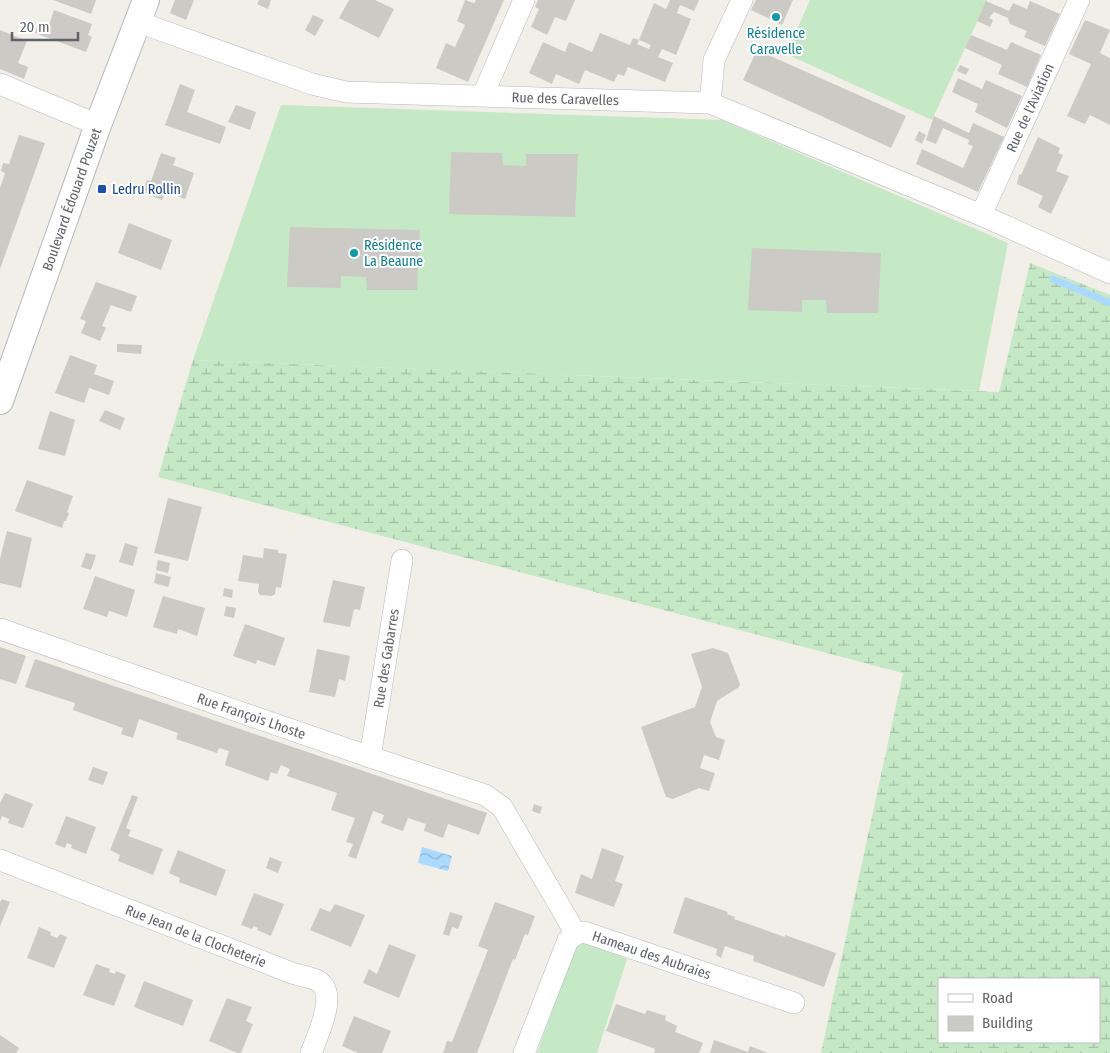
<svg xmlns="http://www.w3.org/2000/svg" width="1110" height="1053" viewBox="0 0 1110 1053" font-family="'Fira Sans Condensed',sans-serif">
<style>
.grass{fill:#c5e8c5}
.wetland{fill:url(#wetland-marsh);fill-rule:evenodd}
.water{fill:url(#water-waves)}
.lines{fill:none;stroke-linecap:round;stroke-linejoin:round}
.stream{stroke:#aadaff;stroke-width:7}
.building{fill:#cccac5}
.minor-casing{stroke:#b5b8bc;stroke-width:22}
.tertiary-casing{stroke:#b5b8bc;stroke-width:28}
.minor{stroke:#fff;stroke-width:21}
.tertiary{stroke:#fff;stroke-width:26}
.culture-dot{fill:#0f9aa8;stroke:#fff;stroke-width:2}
.transit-dot{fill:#1a4fb4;stroke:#fff;stroke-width:2}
.labels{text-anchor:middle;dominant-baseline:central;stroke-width:4;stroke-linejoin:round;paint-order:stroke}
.culture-label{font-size:14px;fill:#0d838f;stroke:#fff}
.street-label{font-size:14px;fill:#5f6368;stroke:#fff}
.transit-label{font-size:14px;fill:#164399;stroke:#fff;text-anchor:start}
</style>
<defs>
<pattern id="wetland-marsh" width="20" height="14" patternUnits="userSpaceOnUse" patternTransform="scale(1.25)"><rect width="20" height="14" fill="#c5e8c5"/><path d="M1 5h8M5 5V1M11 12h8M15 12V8" fill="none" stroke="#a3c0a4"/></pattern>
<pattern id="water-waves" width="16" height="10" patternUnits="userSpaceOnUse" patternTransform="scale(1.25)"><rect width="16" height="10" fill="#aadaff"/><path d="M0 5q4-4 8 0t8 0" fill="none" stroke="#8eb4d2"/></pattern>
</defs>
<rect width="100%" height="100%" fill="#f1efe8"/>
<path class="grass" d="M810,0H987L932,120L786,54Z
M281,105L722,120L1008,243L979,391L193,360Z
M583,943H588L627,959L597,1053H537L574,950L576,947Z"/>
<path class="wetland" d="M1030,263L1110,295V1053H821L903,673L158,477L193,360L999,392ZM939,979H1099V1042H939Z"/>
<path class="water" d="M422,847L452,856L448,871L418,863Z"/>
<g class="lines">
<path class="stream" d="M1053,279L1110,303"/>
</g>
<path class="building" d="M53,0H96L91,14Z
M175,0H194L186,20L170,13Z
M259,0H271L268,9L257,4Z
M349,0H375L394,9L379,38L339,18Z
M465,0L474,3L476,0H504L468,82L436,68L446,43L455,47L465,25L457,21Z
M538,0H575L566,21L555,17L547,35L531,27L539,9L535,7Z
M670,0H699L694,11L680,5L677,13L691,19L676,55L662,49L658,57L673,63L665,82L628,67L624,76L618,74L614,82L585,70L579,84L556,74L552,84L529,73L543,42L565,52L569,42L592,52L600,33L630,45L633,38L639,40L637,44L649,49L651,45L639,40L654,3L666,9Z
M756,0H793L782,25L751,10Z
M986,1L1009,11L1013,3L1027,9L1030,1L1060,14L1045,46L1024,37L1027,31L1010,24L1008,18L994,12L989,18L993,20L990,27L977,21Z
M54,10L92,24L88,35L92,37L86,52L35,33L38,24L48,28Z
M313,15L324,20L315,36L305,30Z
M1085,20L1110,30L1100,53L1110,58V125L1090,115L1085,124L1067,116L1091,64L1069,54Z
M0,30L27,41L18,63L28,67L24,79L0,69Z
M971,35L1007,50L1011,42L1041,55L1027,87L998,74L1002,65L965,48Z
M757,50L906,116L891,148L743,80Z
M960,65L969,69L966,75L957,71Z
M958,78L982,89L986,80L1022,96L1007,128L975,112L978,104L952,92Z
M180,84L195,90L187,112L226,127L220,144L165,125Z
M236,105L256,112L250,130L228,122Z
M934,116L969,133L973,123L1004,137L978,192L916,164L922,149L963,168L973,146L968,144L969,140L943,128L936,144L926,140Z
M919,131L926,135L922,144L915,140Z
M19,135L45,143L0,269V188L5,173L1,171L3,163L9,164Z
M1038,137L1060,148L1058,153L1063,155L1056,171L1069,176L1051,214L1038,207L1043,196L1017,184L1019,174L1021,175Z
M451,152L502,153L503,165L526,166V154H578L575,217L449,214Z
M161,153L176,158L173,165L194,173L185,199L166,192L162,200L142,192L147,180L151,181Z
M129,223L172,240L161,270L118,253Z
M290,227L420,230L417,290H367L366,277L341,276V288L287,287Z
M752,248L881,253L878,313H827L826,300H802V312L748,310Z
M96,282L137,296L131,312L111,305L102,326L106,328L100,341L81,333L86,321L80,319Z
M117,344L142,345L141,354L117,352Z
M70,355L97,365L94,374L114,381L109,395L89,388L84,403L55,393Z
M105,410L125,418L120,430L99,421Z
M50,411L75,420L65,456L38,449Z
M27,480L73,496L67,512L69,513L66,521H64L62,528L15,511Z
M168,498L202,507L188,561L154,553Z
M7,531L32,538L21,588L0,583V559Z
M125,543L138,547L133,566L119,562Z
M264,548L278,550V553L287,554L281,588L276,587L275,594L272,596L260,595L258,592L259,584L238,581L243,555L263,558Z
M86,553L96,555L91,570L81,567Z
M158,560L170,563L168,573L156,570Z
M156,573L171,577L168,587L154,583Z
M95,576L135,590L127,617L109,611L107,617L83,609Z
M333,580L365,587L360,610L354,609L350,627L323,622Z
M224,588L233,590L232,598L223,596Z
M163,596L205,608L197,636L178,629L177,634L153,627Z
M226,606L236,608L234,618L224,616Z
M245,624L285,638L275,666L257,660L256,664L233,656Z
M0,647L26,656L16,684L0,679Z
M713,648L728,653L740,684L739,687L717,701L710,722L716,737L725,740L719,760L704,755L700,768L715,773L709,791L699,788L673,799L666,797L641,727L695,707L702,687L691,654Z
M317,649L350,656L345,681L339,679L335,697L309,692Z
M35,659L237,728L487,813L479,835L448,824L443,838L424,831L426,824L408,818L403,831L381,823L384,815L373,811L356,859L348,856L353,844L346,842L355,818L331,810L337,793L287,776L290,769L281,765L277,774L271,772L268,781L225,765L229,751L219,748L217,753L176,739L178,733L139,719L133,738L121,734L123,728L73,710L75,703L25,687Z
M93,767L108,772L103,785L88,780Z
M5,793L33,804L23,828L8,823L9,819L2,816L0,821V803Z
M132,795L138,797L126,828L131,830L128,836L163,849L153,875L118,861L120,855L110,850Z
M534,804L542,807L540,814L532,811Z
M66,816L96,827L86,854L71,848L72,845L67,843L65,848L55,844Z
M602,848L624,856L615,881L623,884L614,907L575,893L581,874L592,879Z
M178,850L226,870L216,896L179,882L180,878L169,873Z
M270,857L282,862L278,873L266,868Z
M254,893L284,904L271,936L257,930L258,928L254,926L252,929L241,925Z
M685,897L728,912L727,914L735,917L734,919L785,937V935L836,953L824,987L753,961L754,956L725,946L721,958L716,955L717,949L673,933Z
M2,899L10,902L0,926V902Z
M495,902L535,916L528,935L525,934L515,960L513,959L477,1053H443L447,1041L452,1042L488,950L478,946Z
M335,904L365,915L351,947L310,930L320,908L330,912Z
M450,912L463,916L458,929L452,927L449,936L443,934Z
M39,927L51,932L50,935L57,938L60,934L67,937L54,968L27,958Z
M389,944L416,955L399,998L363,983L369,969L377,974Z
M96,964L110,969L109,972L115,974L116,971L126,975L114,1006L83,995Z
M144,981L193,1000L183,1026L134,1007Z
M227,998L252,1007L246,1021L253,1024L241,1053H237L209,1041Z
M616,1004L645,1014L647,1010L666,1016L665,1020L677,1026L675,1032L703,1043L699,1053H654L655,1049L606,1031Z
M354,1016L391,1031L382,1053H358L342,1046Z
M0,1035L19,1048L16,1053H0Z
M714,1040L748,1052L750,1046L768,1053H710Z"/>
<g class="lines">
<g class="minor-casing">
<g id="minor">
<path id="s1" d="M138,22L312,84L346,92L710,103L981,215L1110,273"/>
<path d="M0,84L98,125"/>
<path d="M483,95L524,0"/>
<path d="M710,103L714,60L742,0"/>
<path id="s2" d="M981,215L1079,0"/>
<path id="s3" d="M0,629L370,757L485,795L502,807L576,934"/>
<path id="s4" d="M370,757L402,560"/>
<path id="s5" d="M0,860L292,973C300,976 311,977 318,981C339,993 317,1036 311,1053"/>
<path id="s6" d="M524,1053L568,940L576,934L584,932L794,1003"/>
</g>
</g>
<g class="tertiary-casing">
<g id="tertiary">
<path id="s7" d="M0,401L98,125L146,0"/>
</g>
</g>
<use href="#minor" class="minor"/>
<use href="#tertiary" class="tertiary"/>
</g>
<g class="culture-dot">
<circle cx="776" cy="17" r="5"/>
<circle cx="354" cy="253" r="5"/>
</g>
<rect class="transit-dot" x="97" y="184" width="10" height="10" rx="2.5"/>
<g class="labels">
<g class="culture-label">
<text x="776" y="33">Résidence<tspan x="776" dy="16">Caravelle</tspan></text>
<text x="364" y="245" text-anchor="start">Résidence<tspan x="364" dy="16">La Beaune</tspan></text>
</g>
<g class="street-label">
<text stroke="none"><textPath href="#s1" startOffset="439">Rue des Caravelles</textPath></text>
<text stroke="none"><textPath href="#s2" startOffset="118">Rue de l'Aviation</textPath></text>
<text stroke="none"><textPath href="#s7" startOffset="214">Boulevard Édouard Pouzet</textPath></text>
<text stroke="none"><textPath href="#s4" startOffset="100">Rue des Gabarres</textPath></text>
<text stroke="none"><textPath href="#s3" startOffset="266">Rue François Lhoste</textPath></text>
<text stroke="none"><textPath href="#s5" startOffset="210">Rue Jean de la Clocheterie</textPath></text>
<text stroke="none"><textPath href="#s6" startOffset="211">Hameau des Aubraies</textPath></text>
</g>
<g class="transit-label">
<text x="112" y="189">Ledru Rollin</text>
</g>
</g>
<rect x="938" y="978" width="162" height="65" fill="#ffffff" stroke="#bfc1c3"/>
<rect x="948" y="994" width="25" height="8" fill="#ffffff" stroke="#bfc1c3"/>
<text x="982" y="1003" font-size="15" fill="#5f6368">Road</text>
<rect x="948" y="1016" width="25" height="15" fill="#cccac5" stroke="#bfc1c3"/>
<text x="982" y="1028" font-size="15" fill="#5f6368">Building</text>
<path d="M12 32v8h66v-8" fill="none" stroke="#5f6368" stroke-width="2.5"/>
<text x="20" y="32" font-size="15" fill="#5f6368" stroke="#ffffff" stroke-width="4" paint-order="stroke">20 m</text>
</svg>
